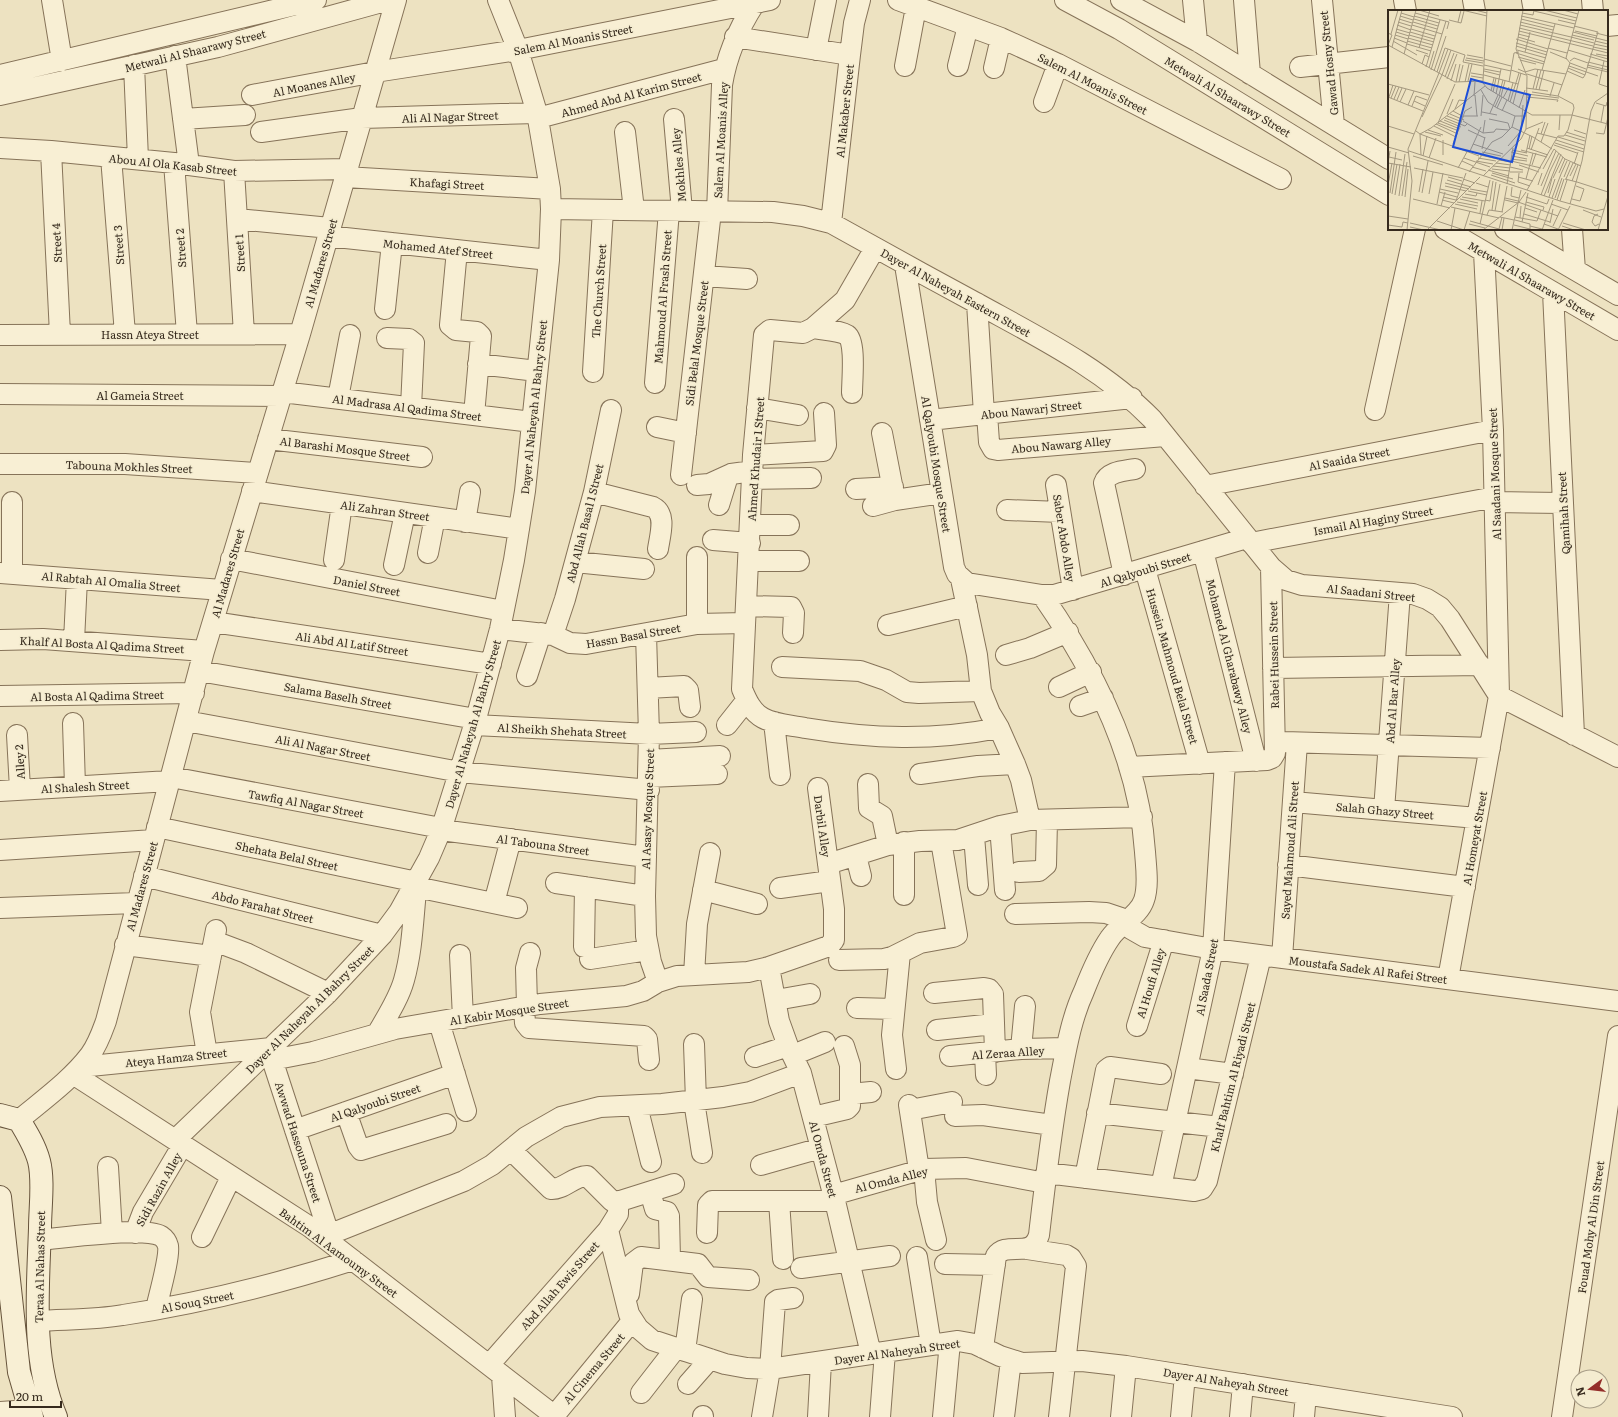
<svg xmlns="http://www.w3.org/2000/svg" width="1618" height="1417" viewBox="0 0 1618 1417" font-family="Literata,serif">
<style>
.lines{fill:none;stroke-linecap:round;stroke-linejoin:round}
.street-casing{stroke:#867359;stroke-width:22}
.secondary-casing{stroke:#67543c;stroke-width:24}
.street{stroke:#f8efd4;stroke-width:20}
.secondary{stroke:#f8efd4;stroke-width:22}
.labels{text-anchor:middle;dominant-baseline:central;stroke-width:3;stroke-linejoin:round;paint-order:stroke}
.street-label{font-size:11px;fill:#362a1d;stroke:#f4ecd0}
.inset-road{fill:none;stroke:#a4987f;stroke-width:1}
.view{fill:#1d4ed8;fill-opacity:0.15;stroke:#1d4ed8;stroke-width:2}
.inset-edge{fill:none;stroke:#362a1d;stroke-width:2}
</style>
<rect width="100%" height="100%" fill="#ede2c1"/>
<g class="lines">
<g class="street-casing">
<path id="street" d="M52,0L62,61
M898,0L1001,38L1058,64L1281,179
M1065,0L1119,29L1389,195
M1121,0L1197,41L1389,159
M1193,0L1197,41
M1244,0L1250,74
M1322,0L1334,125
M1404,0L1406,11
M1473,0L1475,11
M1532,0L1534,11
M1592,0L1593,11
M1607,26L1618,25
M735,37L850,55
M816,50L826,0
M175,56L189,165
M134,65L138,159
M905,66L916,7
M958,66L968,26
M1300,67L1389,57
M994,68L1001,38
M0,75L316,0
M0,95L218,47L389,0
M252,95L375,72L518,50L770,0
M1044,102L1058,64
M538,118L724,69
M183,119L245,115
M674,119L682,211
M261,132L362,118L537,113
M625,132L634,210
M0,148L51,151L174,163L234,171L347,169
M51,151L60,334
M111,157L125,334
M174,163L187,334
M234,171L244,334
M345,177L550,189
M551,209L773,212L803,216L831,223C881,251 930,278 980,305C1040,338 1104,370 1152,419L1271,567L1286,580L1302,585L1413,594L1427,599L1440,607L1450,619L1499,696
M717,212L722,85C727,54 738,29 755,3
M237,219L330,228
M831,223L850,55L854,23L860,0
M1445,229L1618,330
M1505,229L1618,295
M1572,229L1575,270
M327,236L549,260
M875,248L845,300L813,328L803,333L770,330L764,335L753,455L742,689C747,701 752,712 763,718C776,725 791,725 805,728C872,739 933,741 999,728
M457,250L450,325L456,330L477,332L481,336L474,415
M905,265L954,567L957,574L967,583L1042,595H1054L1247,538
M704,276L747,279
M1553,292L1574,735
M977,303L984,414
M385,309L392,243
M813,328C823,330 838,330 847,335C856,341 852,381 852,393
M0,335L300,334
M387,338L409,339L414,343L411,407
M478,364L537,371
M593,372L603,210
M655,383L669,211
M282,392L532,422
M0,394L280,396
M338,398L350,335
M757,408L798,415
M1375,410L1415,229
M987,414L989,442L993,449L998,450L1165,436
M930,420L1132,398
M657,427L686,433
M882,433L895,500
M268,439L422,457
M753,455L823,451L826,445L824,413
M0,464H125L257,473
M681,475L711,211
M753,479L811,478
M697,485L709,484L731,474L753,471
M1056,485L1073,590
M1205,486L1493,430
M856,489L893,487
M252,491L519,529
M594,492L653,507C667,514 660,535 658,549
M1495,502L1563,503
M719,505L728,476
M873,506L895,500L942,493
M1007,510L1060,512
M465,522L470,492
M751,525H789
M713,540L750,543
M1251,543L1495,497
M1203,551L1256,761
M428,553L435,517
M231,559L503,611
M334,560L342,504
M749,561H799
M575,562L644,569
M394,565L405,513
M1145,569L1200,764
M0,573L222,590
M12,573V502
M1124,575L1104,483C1108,471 1125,471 1135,469
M961,579L977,655L981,691L990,713L999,728L1015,764L1021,780L1030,820
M746,606L791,607L794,613L793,633
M213,622L491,664
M697,624V557
M888,625L967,606
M500,629L553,635L570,643L586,644L697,624L745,623
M646,634L649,734L645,896L646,936L651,962L658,982
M553,635L565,599L594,492L611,410
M0,640L43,639L204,651
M74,641L77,579
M1006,655L1030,648L1068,632
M782,667L860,671L886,680L907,692L919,693L981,691
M1273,668L1480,665
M199,671L476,719
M527,676L541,633
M1059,687L1091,672
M648,688L684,686L688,690L690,707
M0,696L194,693
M1499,696L1618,757
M1080,706L1103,698
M186,721L460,772L649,790
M774,722L780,775
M73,723L75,786
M474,725L649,734L696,732
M727,725L746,701
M17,735L20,789
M1284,742L1490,748
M649,760L720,756
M1129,767L1267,760L1272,758L1275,753L1271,567
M920,774L978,766L1015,764
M171,777L441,828
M649,777L717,774
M868,784L869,808L882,816L888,845
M0,791L170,781
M1293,802L1477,818
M1384,810L1400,593
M1000,826L1005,890
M157,827L417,882C413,915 413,948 404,980C399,998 388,1015 378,1032
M441,830L646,857
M974,836L978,885
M904,842V895
M0,850L154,840
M856,856L861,876
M828,864L888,845L920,841L958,840L1000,826L1030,820L1142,817
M1288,865L1465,887
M1019,872L1039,871L1046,865L1047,820
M144,876L382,935
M556,883L645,896
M416,887L517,908
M780,888L830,881
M703,890L757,904
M494,903L511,839
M0,908L136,903
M1015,914L1089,912L1106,913L1121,918L1131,929L1145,937L1213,949L1618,1001
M214,941L246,953L328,993
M125,945L211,956
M584,947L585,887
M460,955L463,1018
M1282,958L1297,743
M590,959L648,950
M839,960L884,959L892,957L920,943L953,937L957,935L941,841
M769,967L779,1021L788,1046L801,1073L835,1201L871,1354
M694,975L697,924L710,853
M1448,979L1499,696L1493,430L1484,252
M934,993L984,988L989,989L993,994L995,1052
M776,1000L810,994
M527,1006L526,968L530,953
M524,1007L525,1023L529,1028L644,1036L647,1039L649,1060
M857,1008L894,1009
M439,1022L466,1111
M1137,1026L1164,940
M937,1030L994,1024
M694,1044L696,1101
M1021,1049L1025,1006
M269,1050L329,1234
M985,1053L986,1075
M207,1054L200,1012L216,930
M793,1055L825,1042
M950,1056L1021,1049L1066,1048
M755,1057L788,1046
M272,1060L313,1052L395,1029L540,1004L626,996L643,991L658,982L677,976L748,972L769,967L829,946L834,940V909L818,788
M80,1067L271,1048
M1187,1068L1233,1074
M896,1069L892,1035L900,953
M73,1074L310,1227L556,1417
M850,1094L871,1092
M694,1101L702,1153
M909,1105L919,1170
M637,1106L651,1162
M910,1110L952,1102
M346,1112L358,1146L361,1150L446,1124
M1097,1113L1220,1127
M955,1116L983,1115L1052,1125
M813,1117L847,1109L850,1106V1065L844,1046
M19,1120C43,1100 71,1080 90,1055C98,1044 102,1032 106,1021L204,651L300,334L396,0
M295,1130L455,1074
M175,1140L328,993L382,935L399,912L429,858L441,830L476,719L500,629L514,560L525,491L549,260L551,209L550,189L537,113L518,50L498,0
M511,1150L551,1189C563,1190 574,1176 587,1176L612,1201L617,1202L674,1184
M761,1165L821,1148
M108,1167L112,1233
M924,1169L927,1202L936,1240
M1046,1173L1194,1191L1202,1189L1207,1181L1261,956
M1085,1178L1106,1070L1110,1067L1161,1074
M1161,1187L1213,949L1225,762
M650,1192L655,1209L667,1212L669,1216L670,1260
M833,1195L924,1169L966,1168L1045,1183
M779,1201L783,1259
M608,1230L629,1314L638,1328L652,1340L725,1364L747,1368L770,1369L958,1341L975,1344L1000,1356L1022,1363L1082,1361L1126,1366L1452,1417
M135,1233L143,1212L182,1146
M707,1233L708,1205L712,1201H835
M202,1237L231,1177
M323,1237L464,1181L492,1165L526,1137L561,1117L600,1107L662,1104L723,1097L750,1092L801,1073
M39,1240C64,1238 142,1226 161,1236C164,1238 167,1242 168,1246C170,1257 159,1295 156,1309
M1027,1249L1066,1255L1071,1258L1076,1266L1059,1417
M917,1257L931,1345
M945,1264L995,1265
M801,1268L890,1256
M629,1294L633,1263L641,1257L698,1264L708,1277L749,1280
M37,1321C65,1319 95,1320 123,1315C201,1303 278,1284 353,1260
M983,1348L996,1256C1007,1240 1032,1260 1039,1235C1045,1183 1051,1132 1060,1081C1066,1050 1071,1019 1084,991C1091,973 1099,954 1110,938C1119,924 1139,916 1144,900C1149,886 1146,867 1145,852C1139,758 1095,671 1042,595
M685,1351L692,1299
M489,1365L608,1230L618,1214V1201
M502,1376L505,1417
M688,1384L710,1359
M641,1393L676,1348
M0,1412L29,1410
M554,1416L632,1321
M703,1417V1416
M762,1417L770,1369L775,1302L778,1300L793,1298
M818,1417L821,1362
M880,1417L885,1352
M943,1417L950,1342
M1004,1417L1011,1360
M1121,1417L1126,1366
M1181,1417L1185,1375
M1240,1417L1243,1384
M1304,1417L1306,1394
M1562,1417L1618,1036"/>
</g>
<g class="secondary-casing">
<path id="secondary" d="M0,1115L19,1120C27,1133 35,1146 39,1161C44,1180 40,1208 40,1228C38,1290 31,1358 56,1417
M0,1197L19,1372L32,1417"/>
</g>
<use href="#street" class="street"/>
<use href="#secondary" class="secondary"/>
</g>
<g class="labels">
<g class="street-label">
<text transform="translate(573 39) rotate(-11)">Salem Al Moanis Street</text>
<text transform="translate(195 50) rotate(-14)">Metwali Al Shaarawy Street</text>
<text transform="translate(1328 63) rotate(-96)">Gawad Hosny Street</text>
<text transform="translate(1093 83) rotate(27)">Salem Al Moanis Street</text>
<text transform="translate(314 84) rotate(-11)">Al Moanes Alley</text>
<text transform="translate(631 94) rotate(-15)">Ahmed Abd Al Karim Street</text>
<text transform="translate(1228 96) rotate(31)">Metwali Al Shaarawy Street</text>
<text transform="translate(844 111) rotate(-84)">Al Makaber Street</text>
<text transform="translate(450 116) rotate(-2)">Ali Al Nagar Street</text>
<text transform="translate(720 140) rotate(-87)">Salem Al Moanis Alley</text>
<text transform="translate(173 164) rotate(6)">Abou Al Ola Kasab Street</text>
<text transform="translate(678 165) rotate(-95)">Mokhles Alley</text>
<text transform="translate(447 183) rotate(3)">Khafagi Street</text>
<text transform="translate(56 243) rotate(-93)">Street 4</text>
<text transform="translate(118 245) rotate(-94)">Street 3</text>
<text transform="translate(180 248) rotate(-94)">Street 2</text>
<text transform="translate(438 248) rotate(6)">Mohamed Atef Street</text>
<text transform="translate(239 253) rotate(-93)">Street 1</text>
<text transform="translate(320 263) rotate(-74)">Al Madares Street</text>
<text transform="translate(1532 280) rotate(30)">Metwali Al Shaarawy Street</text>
<text transform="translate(598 291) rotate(-86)">The Church Street</text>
<text transform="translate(956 292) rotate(29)">Dayer Al Naheyah Eastern Street</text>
<text transform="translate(662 297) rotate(-86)">Mahmoud Al Frash Street</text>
<text x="150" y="334">Hassn Ateya Street</text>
<text transform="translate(696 343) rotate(-83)">Sidi Belal Mosque Street</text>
<text x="140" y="395">Al Gameia Street</text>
<text transform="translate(407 407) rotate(7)">Al Madrasa Al Qadima Street</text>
<text transform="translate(533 407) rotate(-84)">Dayer Al Naheyah Al Bahry Street</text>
<text transform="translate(1031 409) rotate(-6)">Abou Nawarj Street</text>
<text transform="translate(1061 444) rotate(-5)">Abou Nawarg Alley</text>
<text transform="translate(345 448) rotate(7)">Al Barashi Mosque Street</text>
<text transform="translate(1349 458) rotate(-11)">Al Saaida Street</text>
<text transform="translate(755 459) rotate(-86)">Ahmed Khudair 1 Street</text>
<text transform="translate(937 464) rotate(81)">Al Qalyoubi Mosque Street</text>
<text transform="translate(129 466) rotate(2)">Tabouna Mokhles Street</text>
<text transform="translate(1494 474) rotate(-92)">Al Saadani Mosque Street</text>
<text transform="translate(385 510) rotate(8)">Ali Zahran Street</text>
<text transform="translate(1563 513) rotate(-93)">Qamihah Street</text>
<text transform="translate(1373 520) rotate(-10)">Ismail Al Haginy Street</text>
<text transform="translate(584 523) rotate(-76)">Abd Allah Basal 1 Street</text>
<text transform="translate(1065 538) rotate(81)">Saber Abdo Alley</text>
<text transform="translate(1145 569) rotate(-17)">Al Qalyoubi Street</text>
<text transform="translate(227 573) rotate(-74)">Al Madares Street</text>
<text transform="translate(111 581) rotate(5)">Al Rabtah Al Omalia Street</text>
<text transform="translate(367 585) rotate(11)">Daniel Street</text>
<text transform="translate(1371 592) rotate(6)">Al Saadani Street</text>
<text transform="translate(633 635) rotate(-10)">Hassn Basal Street</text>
<text transform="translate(352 643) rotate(8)">Ali Abd Al Latif Street</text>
<text transform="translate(102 644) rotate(3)">Khalf Al Bosta Al Qadima Street</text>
<text transform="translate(1273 655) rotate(-91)">Rabei Hussein Street</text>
<text transform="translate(1230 656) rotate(76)">Mohamed Al Gharabawy Alley</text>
<text transform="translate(1173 666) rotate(74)">Hussein Mahmoud Belal Street</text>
<text transform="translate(97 695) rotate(-1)">Al Bosta Al Qadima Street</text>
<text transform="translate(338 695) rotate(10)">Salama Baselh Street</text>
<text transform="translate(1392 701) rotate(-86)">Abd Al Bar Alley</text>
<text transform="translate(472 724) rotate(-74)">Dayer Al Naheyah Al Bahry Street</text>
<text transform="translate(562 730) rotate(3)">Al Sheikh Shehata Street</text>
<text transform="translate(323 747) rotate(11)">Ali Al Nagar Street</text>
<text transform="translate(19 762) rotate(-93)">Alley 2</text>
<text transform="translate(85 786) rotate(-3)">Al Shalesh Street</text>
<text transform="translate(306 803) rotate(10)">Tawfiq Al Nagar Street</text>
<text transform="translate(647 809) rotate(-88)">Al Asasy Mosque Street</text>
<text transform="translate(1385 810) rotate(5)">Salah Ghazy Street</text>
<text transform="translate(823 826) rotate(82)">Darbil Alley</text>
<text transform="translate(1474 838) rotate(-80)">Al Homeyat Street</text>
<text transform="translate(543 844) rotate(8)">Al Tabouna Street</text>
<text transform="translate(1289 850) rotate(-86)">Sayed Mahmoud Ali Street</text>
<text transform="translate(287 855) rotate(12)">Shehata Belal Street</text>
<text transform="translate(141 886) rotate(-75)">Al Madares Street</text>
<text transform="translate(263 906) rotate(14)">Abdo Farahat Street</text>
<text transform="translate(1368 969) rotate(7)">Moustafa Sadek Al Rafei Street</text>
<text transform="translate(1206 977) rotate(-79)">Al Saada Street</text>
<text transform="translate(1150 983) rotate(-73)">Al Houfi Alley</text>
<text transform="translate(309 1009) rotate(-45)">Dayer Al Naheyah Al Bahry Street</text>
<text transform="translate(509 1011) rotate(-9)">Al Kabir Mosque Street</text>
<text transform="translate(1008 1052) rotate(-4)">Al Zeraa Alley</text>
<text transform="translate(176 1057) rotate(-6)">Ateya Hamza Street</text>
<text transform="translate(1232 1077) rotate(-76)">Khalf Bahtim Al Riyadi Street</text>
<text transform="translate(375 1102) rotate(-19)">Al Qalyoubi Street</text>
<text transform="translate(299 1142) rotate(72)">Awwad Hassouna Street</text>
<text transform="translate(824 1159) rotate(75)">Al Omda Street</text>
<text transform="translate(891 1179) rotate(-14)">Al Omda Alley</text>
<text transform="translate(158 1189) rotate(-61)">Sidi Razin Alley</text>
<text transform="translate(1590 1227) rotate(-82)">Fouad Mohy Al Din Street</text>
<text transform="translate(339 1252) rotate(36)">Bahtim Al Aamoumy Street</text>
<text transform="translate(39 1267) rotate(-89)">Teraa Al Nahas Street</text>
<text transform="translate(559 1285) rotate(-49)">Abd Allah Ewis Street</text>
<text transform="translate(197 1301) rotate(-11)">Al Souq Street</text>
<text transform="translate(897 1351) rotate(-8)">Dayer Al Naheyah Street</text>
<text transform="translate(593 1368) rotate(-50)">Al Cinema Street</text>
<text transform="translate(1226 1381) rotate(9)">Dayer Al Naheyah Street</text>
</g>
</g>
<g transform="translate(1388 10)">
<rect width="220" height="220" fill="#ede2c1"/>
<path class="inset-road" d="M31,0L51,6M74,0L99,6M87,0L99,3M156,0L189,8M175,0L190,4M146,1L188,11M13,3L26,7M27,3L61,12L59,19M134,3L145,5L146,0M12,6L25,10M26,6L51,13M133,6L186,18M11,9L24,13M26,9L50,16M133,9L166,17M61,10L73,13L76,1M170,10L187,14M10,12L23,16M25,12L49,19M70,12L73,0M132,12L165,20M9,15L23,20M24,15L54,24M132,15L183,27M186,16L210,22L197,65M131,18L205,36M8,19L22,23M23,19L47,26M131,21L220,43M187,21L209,26M8,22L21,26M22,22L46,29M185,22L208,28M0,23L4,25L0,35M208,23L220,26M3,24L10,0M130,24L142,27M7,25L20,29M21,25L46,32M184,25L206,30M130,27L147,32M183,27L206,33M6,28L19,33M20,28L45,35M208,28L220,31M128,29L160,39M5,31L29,45M19,31L44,38M207,31L220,34M128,33L159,42M19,34L43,41M206,34L220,37M0,35L51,63L60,39M128,36L159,45M4,37L14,0M205,37L220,40M31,38L42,0M57,38L77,45L75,52L95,56M160,38L179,43M28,40L40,44M129,40L158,48M180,40L220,52M137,42L142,22M162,42L179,49M128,43L157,52M16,44L28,0M202,44L220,49M208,44L220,46M79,45L95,48M130,47L156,54M78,48L96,51M96,49L123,56M77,50L95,53M132,50L148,54M182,51L186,48L200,53M216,51L211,74L220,77M200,52L220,57M182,53L198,59M34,54L37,45L41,47M96,55L123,61M199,55L220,60M181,56L210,66M38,57L52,10M199,57L220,62M41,58L46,41M180,58L197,65M96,59L112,62M130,59L137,62L147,59L178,64M43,60L58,11M123,60L138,65M154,60L167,14M46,61L58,26M96,61L112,65M179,61L195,68L197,65M49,62L57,38M83,63L95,65M139,64L174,75M54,65L63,40M96,65L130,74M83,66L95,68M57,67L66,43M59,69L69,44M63,71L68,54M80,71L84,54M68,72L72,54M71,72L75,55M77,72L81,54M121,72L126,43L131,42M95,73L99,78L144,105H184L220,114M0,74L41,85M138,78L160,81M145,79L150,59M148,79L153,60M93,80L100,92L109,98L127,106H138M151,80L156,60M103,81L106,68M105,82L108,68M144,82L170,86M108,84L113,59M139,84L171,88M87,85L89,106M111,85L115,70M86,86L87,72M113,86L117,71M162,86L166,73M0,87L35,101M1,87L5,75M139,87L170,90L169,92M3,88L8,76M115,88L121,77M6,89L11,77M9,90L14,78M26,91L37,96M120,91L125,73M12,92L18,79M122,92L131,63M208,93L218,96L219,92M125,94L133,63M20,95L26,81M24,96L28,86L39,90M107,97L112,86M109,98L114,87M131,98L137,80M67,99L71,90L79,91M65,101L76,107M114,101L119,90M94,102L109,105M102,103L110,85M59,104L65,89M62,104L76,110M59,106L74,112M76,106H90M93,106L95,85M34,107L54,65M57,108L77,116L79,114M101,109L120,113L122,119M56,110L73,117M52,111L72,119M75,111L95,123L106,122L108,119L121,120M213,112L216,95M50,113L67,74M50,113L71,121M48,114L70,124M0,116L26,124M46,116L68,127M124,117L145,127L164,139M138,119L155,112M40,120L55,125M80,120L97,128M171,120L172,105M186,120L198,124M28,121L32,124L43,118L97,76M37,122L53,126M178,122L197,128M95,123L97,110M149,123L169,128M208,123L216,124L220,107M32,124L91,146M32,124L33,145M153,124L157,112M177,125L197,131M170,127L196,135M55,130V145M168,130L196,139M104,132L114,127L124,117L127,106M153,132L160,113M167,133L196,142M65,134L77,101L84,97M85,134L115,144M166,135L189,143M120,136L133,121L135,95M0,137L21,143M139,138L160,145M94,139L97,127M141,139L144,126M124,140L139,143M133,140L159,147M143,140L151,118M2,141L0,153L23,157M21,141L172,191L208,201L216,199M82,141L93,117M94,142L113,146M123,142L140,146M138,143L142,125M92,145L110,149M25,146L55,155M35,146L39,126M124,146L139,149M1,147L14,150M41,148L48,128M76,148L102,157M90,148L108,151M123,149L139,151M111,150L123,152M74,151L85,156M88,151L105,154M123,151L153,158M108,153L123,155M186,154L190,142M131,155L151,162M144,155L148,143M105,156L122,158M84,157L98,161M122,157L135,160M26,158L75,168M70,158L80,140M104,159L122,161M155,159L166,139L177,149L193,156M100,160L121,166M162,161L171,143M81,162L104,132M122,162H135M104,163L125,169M131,163L130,172L142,176M171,163L177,149M173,164L179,151M103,165L127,173M95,166L133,129L138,119L139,66L128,39L135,0M182,166L188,154M60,167L74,171M130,167L145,171M176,167L182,152M165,168L175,147M75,169L87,173M138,169L145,143M177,169L189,172M178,169L185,153M59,170L83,177M184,171L190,155M189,172L220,182M57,173L81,179M88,173L100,177M119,174L125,138M0,175L4,153M150,175L154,163M57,176L78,181M153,176L168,141M124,177L123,186L131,188M52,179L70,183M82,179L99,182M139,180L170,126H176L180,120L186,98L185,94L170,86L182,53L178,48L191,0M80,181L99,185M31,182L35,159M51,182L69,187M2,183L8,142M34,183L40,151M160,183L164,168M4,184L9,154M41,184L45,162M77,184L88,186L89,183M7,185L12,154M153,185L162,161M11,186L17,144M14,186L19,152M156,186L173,144M17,187L20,159M55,187L68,190M74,187L97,191M138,187L159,194L161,189M161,187L167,169M117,188L130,191M164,188L173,164M167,188L174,168M25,189L62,198M72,189L90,193M184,189L192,191L196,179L188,176M54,190L66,193M97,190L102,191L105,171M117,190L130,193M169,190L176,169M68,191L78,163M172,191L179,170M69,192L90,196M130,192L170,206M138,192L156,197L155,200M49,194L55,163M67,194L89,199M163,194L180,200M182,194L194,151L203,101L207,92L220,83M53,196L57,182M63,197L111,208M137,198L149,202M104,200L108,172M195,200L213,207M107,201L112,174M114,202L119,176M92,203L94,191M136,204L162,212M210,204L206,206L204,212L207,216L211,214M99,205L101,200L115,202M0,206L20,209M112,207L126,210M127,207L149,211L153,200M132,208L133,196M127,210L142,214V220M49,211L76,220L82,201M82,211L111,219M134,212L140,183M22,213L53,220M162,213L165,199M175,213L198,220M81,214L97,218M92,214L102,170M156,214L170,219M0,215L14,217L15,212L20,213M126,215L142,219M142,216L158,220M165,216L173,199M174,216L186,220M22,217L36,220M111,219L114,207M19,220L24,171L20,139L51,63L67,72L95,71L99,0M39,220L92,167M63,220L67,198M95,220L131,192L138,182M114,220L116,208M124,220L133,180M154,220L165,190M170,220L182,196M210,220L220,186"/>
<path class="view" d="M83,69L142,85L124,152L65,137Z"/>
<rect width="220" height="220" class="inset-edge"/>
</g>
<g transform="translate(1590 1389) rotate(255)"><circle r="19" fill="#f4ecd0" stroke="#a89e88"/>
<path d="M0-3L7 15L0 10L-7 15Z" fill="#942e2a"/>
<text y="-6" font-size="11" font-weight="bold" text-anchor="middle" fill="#362a1d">N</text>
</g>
<path d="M10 1401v6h51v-6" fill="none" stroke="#362a1d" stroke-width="2"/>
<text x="16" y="1401" font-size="12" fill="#362a1d" stroke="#f4ecd0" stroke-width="3" paint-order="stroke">20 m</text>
</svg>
